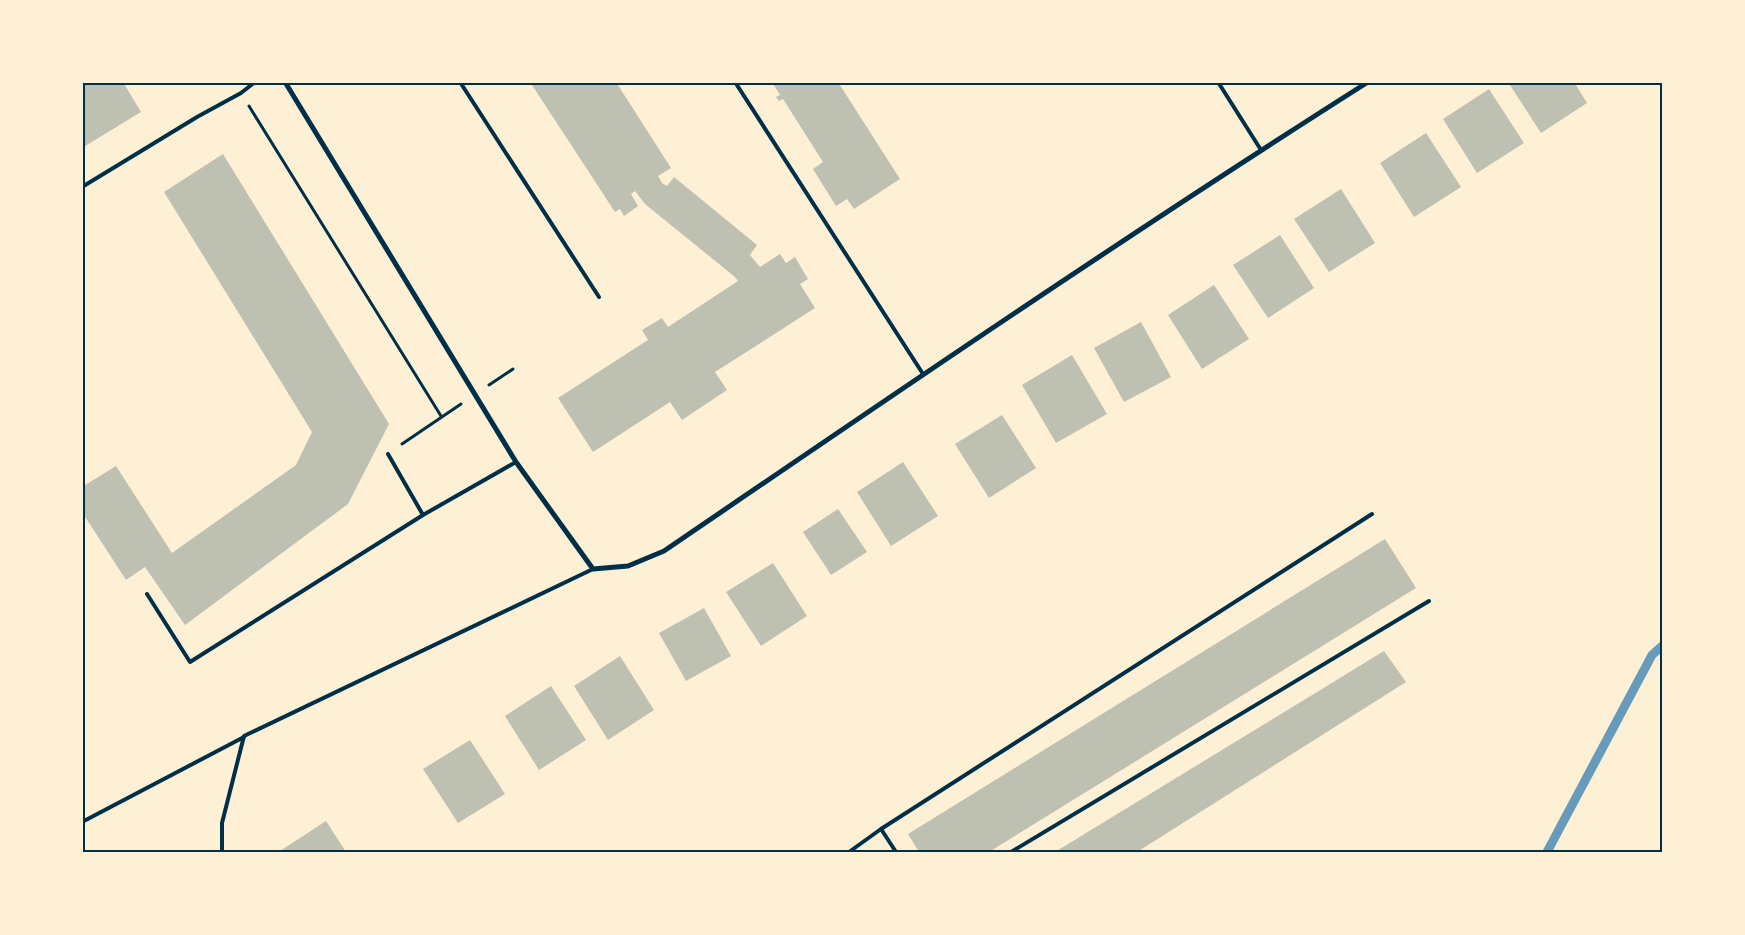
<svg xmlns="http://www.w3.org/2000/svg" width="1745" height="935" viewBox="0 0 1745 935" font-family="Helvetica,sans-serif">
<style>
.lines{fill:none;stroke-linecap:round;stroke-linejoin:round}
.stream{stroke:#669bbc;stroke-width:9}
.building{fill:#bec0b2}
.path{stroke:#003049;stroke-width:3}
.service{stroke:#003049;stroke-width:4}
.minor{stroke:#003049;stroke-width:5}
.neatline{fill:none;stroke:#003049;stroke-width:2}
</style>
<rect width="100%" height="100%" fill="#fdf0d5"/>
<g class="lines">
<path class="stream" d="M1547,852L1652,655L1662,646"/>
</g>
<path class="building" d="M82,82H123L141,112L82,148Z
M530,82H616L671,168L658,176L662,183L667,186L674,177L757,245L750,255L760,267L780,254L786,263L795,257L808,279L800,284L815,308L715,372L727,390L682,420L670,402L593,452L558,398L648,340L642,330L662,318L668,327L738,281L735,277L645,204L635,191L631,194L638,206L624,216L620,209L615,212Z
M772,82H838L900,179L854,209L847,199L836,206L813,169L823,162L783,99L779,101L776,97L780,95Z
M1508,82H1574L1587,103L1541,133Z
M1489,89L1524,143L1477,173L1443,119Z
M1426,133L1461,187L1414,217L1380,163Z
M223,154L389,424L348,504L185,625L145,567L126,580L82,512V487L116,466L172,553L296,465L312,432L164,192Z
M1341,189L1375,243L1329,272L1294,219Z
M1280,235L1314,288L1268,318L1233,265Z
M1214,285L1249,339L1202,369L1168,315Z
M1141,322L1171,377L1124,402L1094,348Z
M1072,355L1107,414L1056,443L1022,385Z
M1002,415L1036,468L989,498L955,444Z
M903,462L938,516L891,546L857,492Z
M838,509L867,552L831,575L803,532Z
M1385,539L1416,588L989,852H919L908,834Z
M773,563L807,616L761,646L726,592Z
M704,608L731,656L686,681L659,633Z
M1384,651L1406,682L1137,852H1055Z
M620,656L654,710L608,740L574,686Z
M551,686L586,740L539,770L505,716Z
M470,740L505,794L458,823L423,769Z
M326,821L346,852H281L280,851Z"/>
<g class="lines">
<path class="path" d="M249,106L441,416
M489,385L513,369
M402,444L461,404"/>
<path class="service" d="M460,82L599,297
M735,82L923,374
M1218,82L1261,150
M82,187L197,117L241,93L255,82
M388,454L423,515
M147,594L190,662L423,515L516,462
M82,822L244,737
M881,829L896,852
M222,852V823L244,736L593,569
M849,852L881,829L1372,514
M1011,852L1429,601"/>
<path class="minor" d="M285,82L516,462L593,569L628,566L664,551C897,392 1130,233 1368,82"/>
</g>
<rect width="1745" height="935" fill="none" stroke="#fdf0d5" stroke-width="168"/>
<rect x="84" y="84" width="1577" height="767" class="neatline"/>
</svg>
